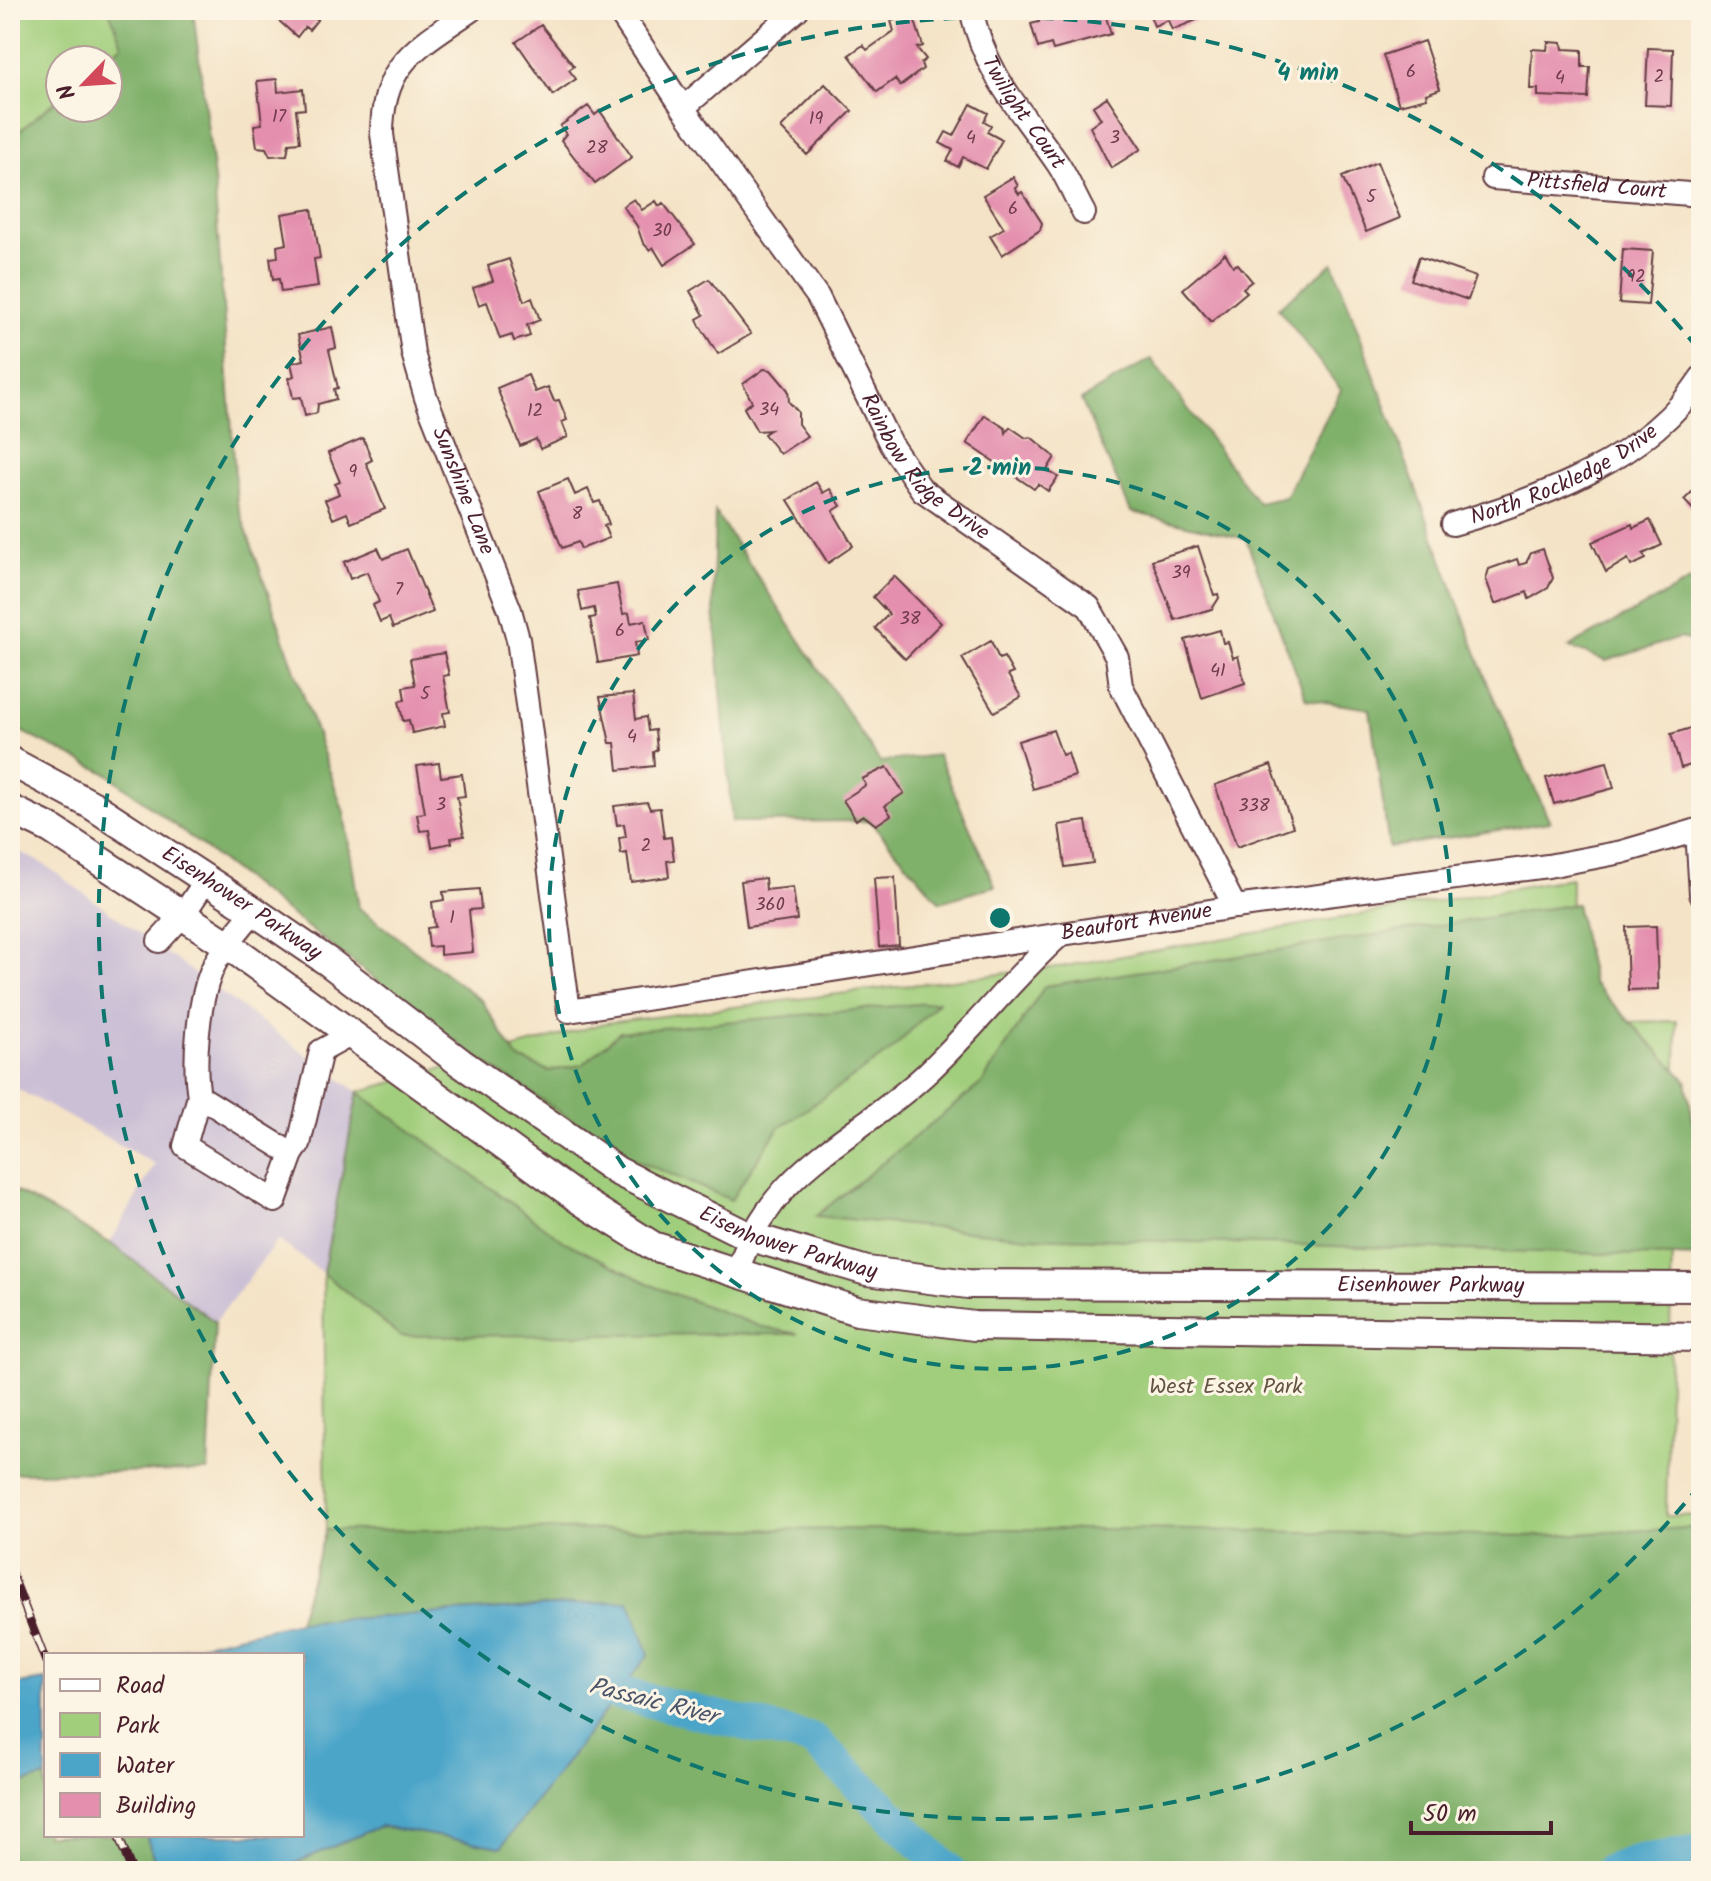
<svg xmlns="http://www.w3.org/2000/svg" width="1711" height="1881" viewBox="0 0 1711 1881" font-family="Kalam,sans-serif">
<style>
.industrial{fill:#cbbfd5}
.green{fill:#a1ce7b;stroke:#767653;stroke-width:2;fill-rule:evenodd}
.forest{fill:#80b16b;stroke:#65684b;stroke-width:2}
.water{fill:#4ba5c9;stroke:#4a627a;stroke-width:2}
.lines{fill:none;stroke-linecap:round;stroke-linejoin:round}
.river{stroke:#4ba5c9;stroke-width:34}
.building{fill:#e48fae}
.minor-casing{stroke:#643c42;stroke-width:26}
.major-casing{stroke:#643c42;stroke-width:32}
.minor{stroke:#fff;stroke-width:22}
.major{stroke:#fff;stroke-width:28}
.rail-casing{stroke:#4a1f2b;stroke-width:9}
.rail{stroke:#fcf5e5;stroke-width:6;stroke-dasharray:18;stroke-linecap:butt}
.ring{fill:none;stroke:#0f766e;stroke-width:4;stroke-dasharray:14 10}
.labels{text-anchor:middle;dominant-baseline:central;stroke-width:6;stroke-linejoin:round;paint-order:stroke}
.number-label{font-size:18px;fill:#703b4c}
.street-label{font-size:22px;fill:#4a1f2b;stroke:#fcf5e5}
.park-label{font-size:22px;fill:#645443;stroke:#fcf5e5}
.water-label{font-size:24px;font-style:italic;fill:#4a556a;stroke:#fcf5e5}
.centre{fill:#0f766e;stroke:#fcf5e5;stroke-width:4}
.ring-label{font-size:24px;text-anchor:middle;font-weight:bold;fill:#0f766e;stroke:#fcf5e5;stroke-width:6;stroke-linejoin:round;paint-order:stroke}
</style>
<rect width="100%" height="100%" fill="#fcf5e5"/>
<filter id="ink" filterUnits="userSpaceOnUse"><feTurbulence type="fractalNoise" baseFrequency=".0125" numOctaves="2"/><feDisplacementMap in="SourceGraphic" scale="16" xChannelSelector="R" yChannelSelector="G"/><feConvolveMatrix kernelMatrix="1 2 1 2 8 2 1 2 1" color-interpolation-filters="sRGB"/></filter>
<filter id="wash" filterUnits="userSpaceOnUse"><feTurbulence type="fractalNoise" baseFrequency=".006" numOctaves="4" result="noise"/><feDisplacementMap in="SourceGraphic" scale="32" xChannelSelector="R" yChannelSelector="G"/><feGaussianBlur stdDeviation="1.8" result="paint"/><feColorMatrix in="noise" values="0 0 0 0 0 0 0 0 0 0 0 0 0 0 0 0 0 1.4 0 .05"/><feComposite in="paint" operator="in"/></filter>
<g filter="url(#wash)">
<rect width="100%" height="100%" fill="#f4e3c6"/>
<path class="industrial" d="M10,847L45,865L358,1092L323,1273L278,1240L215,1322L110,1243L155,1164L10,1085Z"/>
<path class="green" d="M10,10H145L157,206L10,237ZM60,60H108V108H60Z
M1571,878L1569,1023L1677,1021L1666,1515L1701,1516V1804L812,1687L631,1623L298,1622L326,1530L323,1273L358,1092L605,1023L1065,966Z"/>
<path class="forest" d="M109,10H193L214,179L237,503L344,813L359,908L482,1001L517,1058L549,1071L582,1065L620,1032L938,1002L892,1050L778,1129L731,1200L627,1156L475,1056L108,774L10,726V139L60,97V108H108V60H104L122,45Z
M1333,263L1489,687L1550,822L1389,847L1370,709L1306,699L1246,539L1131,512L1081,400L1151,359L1258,503L1285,497L1341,390L1278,308Z
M715,512L880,762L938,755L995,886L940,902L870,821L732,822L713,597Z
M1701,575V643L1679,638L1606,661L1569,647Z
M1576,904L1593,983L1686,1080L1701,1168V1257L1028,1237L816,1216L982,1083L1045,986Z
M358,1092L565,1242L656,1287L759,1326L798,1334L400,1336L323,1273Z
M10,1188L110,1243L215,1322L208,1471L10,1473Z
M1701,1527V1871H277L380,1826L501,1847L629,1601L298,1622L326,1530L1133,1529L1540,1536Z
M46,1777V1835H146L158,1871H10V1786Z"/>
<path class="water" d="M629,1601L649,1654L501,1847L380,1826L277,1871H158L146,1835H302V1655H155L298,1622Z
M46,1680V1777L10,1786V1685Z"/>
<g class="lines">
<path class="river" d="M576,1683L813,1740L949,1871
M1610,1871L1638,1861L1701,1851"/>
</g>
<g id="blocks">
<path class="building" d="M267,10H325L309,30L305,27L297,37Z
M1061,10H1104L1111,34L1053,50L1051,44L1038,48L1031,24L1039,22L1038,16Z
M1148,10H1207L1209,15L1172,30L1168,20L1154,26Z
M913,15L923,46L917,48L926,59L921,63L923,69L900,86L895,79L877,92L849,55L863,45L867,50L894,31L891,21Z
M541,25L574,66L569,70L576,79L553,95L516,42Z
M1424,41L1440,89L1426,94L1427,98L1399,105L1383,55Z
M1548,42L1562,43L1563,49L1582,50V67H1590L1588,98L1538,96V89H1530L1532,49L1547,50Z
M1648,48L1673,49L1671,106L1645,105Z
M277,79L278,92L303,89L305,109L296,110L300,142L289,143L287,155L270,156L266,148L257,147L254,125L262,124L257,81Z
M825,84L852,111L807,155L781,128Z
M1107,97L1141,149L1111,168L1090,127L1101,119L1093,106Z
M971,104L988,113L984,121L991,125L987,132L1002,140L986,169L963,157L958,167L947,161L953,150L940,143L946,132L954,136Z
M588,106L595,115L600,111L632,157L595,184L561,140L566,134L560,126Z
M1377,162L1400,218L1366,232L1342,177Z
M1013,177L1018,186L1015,188L1019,194L1022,192L1042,223L1040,230L1002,255L990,236L1004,228L983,195Z
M634,199L642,210L656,201L659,206L663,203L695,244L664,265L653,247L650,250L643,243L637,226L623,206Z
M312,209L320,258L314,259L318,287L281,292L279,279L273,280L270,258L278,257L277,246L287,244L282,214Z
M1623,249L1653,251L1648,305L1619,303Z
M1225,253L1233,266L1238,264L1252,281L1243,288L1247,292L1211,322L1183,289Z
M1419,257L1476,277L1468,300L1411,280Z
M509,259L524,301L532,298L540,320L527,325L530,336L514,341L512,335L500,339L487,302L479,305L473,288L493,281L488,266Z
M709,279L751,334L718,354L700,326L697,319L704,315L690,291Z
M332,327L336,348L329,350L338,388L334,389L336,399L318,404L317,413L305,416L301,397L293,398L289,378L294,376L291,363L304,360L298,335Z
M764,369L771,370L788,390L789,402L798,412V424L807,436L780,454L764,434L770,430L757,431L744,408L752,402L743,384Z
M528,375L535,392L548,387L554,401L559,400L567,420L562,422L568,437L540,449L536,439L520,446L497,388Z
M985,415L1005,428L1006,433L1010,427L1026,438L1031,437L1055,457L1047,470L1058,477L1048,491L1038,484L1034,489L967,443Z
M363,438L372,460L366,463L385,509L351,523L347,513L333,519L325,500L339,494L335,484L340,482L328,453Z
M568,479L575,495L588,489L594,503L600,501L609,524L604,526L609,538L581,549L578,542L562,548L539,491Z
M816,482L823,493L830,489L841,506L833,511L853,546L828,563L788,500Z
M1701,483V518L1684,500Z
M1650,520L1662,545L1643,554L1646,559L1631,566L1628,559L1606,572L1592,542L1632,524L1633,528Z
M1198,546L1214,595L1218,594L1219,598L1212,609L1175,620L1152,560Z
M378,548L383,559L407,549L433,612L393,628L389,618L380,622L373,605L379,602L367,572L350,579L344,562Z
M1543,549L1553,578L1548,588L1529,599L1527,592L1495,604L1486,579L1489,569L1517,559L1519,565L1526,563L1531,553Z
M894,576L941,623L905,659L875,628L889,614L873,597Z
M617,584L623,614L629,613L631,623L645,620L649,640L635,642L637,656L598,663L590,618L596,617L594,608L582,611L578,591Z
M1220,630L1223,643L1228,642L1233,658L1238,656L1245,683L1202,698L1185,640Z
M991,641L999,659L1004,657L1013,673L1008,675L1021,697L994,712L962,658Z
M444,653L449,675L443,676L450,712L443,713L445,726L412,733L409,720L403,721L399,701L405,700L403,687L415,685L410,659Z
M633,694L636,719L646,717L648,731L655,730L657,750L653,752L654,766L618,770L615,743H610L600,697Z
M1701,725V762L1681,768L1671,734Z
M1053,730L1062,755L1068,753L1075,776L1033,789L1018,741Z
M1607,762L1614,788L1554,804L1546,778Z
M439,763L441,777L462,774L465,796L457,797L464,836L451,838L452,843L432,847L429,830L420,831L417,814L425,813L417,766Z
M1271,765L1293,827L1237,847L1215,785Z
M887,767L904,793L885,806L891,815L876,825L863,815L856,820L843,800L866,785L862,779Z
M647,802L650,809L660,808L664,838L671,837L674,860L667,861L669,877L631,882L627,853L621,854L619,838L626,837L624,824L617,825L614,806Z
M1086,821L1093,863L1065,867L1059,825Z
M895,877L899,945L879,947L874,878Z
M765,878L766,890L793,887L797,920L747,927L741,881Z
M479,889L481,909L469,910L473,952L440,955V946L429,947L427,928L435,927L432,902L444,900L443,892Z
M1656,926L1658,989L1628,990L1626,927Z"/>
</g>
</g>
<g filter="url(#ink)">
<use href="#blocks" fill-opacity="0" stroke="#643c42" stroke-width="2"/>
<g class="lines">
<g class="minor-casing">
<g id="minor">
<path id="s1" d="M471,10C418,47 382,62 382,134L413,353L426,398L510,610L518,639L569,1011L1235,907L1548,866L1622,852L1701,829"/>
<path id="s2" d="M618,10L683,108L818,297L891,445L922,490L1089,607L1117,657L1121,686L1235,907"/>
<path id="s3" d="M971,10C988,80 1020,108 1058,164C1068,179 1075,197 1084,213"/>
<path d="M683,108L797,10"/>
<path id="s4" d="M1493,178L1701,195"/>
<path id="s5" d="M1453,524C1542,498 1648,459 1701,378"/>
<path d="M1697,830L1701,894"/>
<path d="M254,911C239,930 220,950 211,972C198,1004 193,1063 199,1096L292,1154L299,1144L321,1051L352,1034"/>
<path d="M159,941L183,915L206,880"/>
<path d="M199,1096L185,1146L275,1201L292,1154"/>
<path d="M736,1275C771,1166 849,1145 926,1074C972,1031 1011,980 1058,937"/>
</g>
</g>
<g class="major-casing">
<g id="major">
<path id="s6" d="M10,761L92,805L254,911L330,963L461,1063L617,1171L748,1236L867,1271L968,1284L1701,1287"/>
<path d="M10,809L51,829L228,945L583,1202L653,1246L857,1311L974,1326L1701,1337"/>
</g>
</g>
<use href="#minor" class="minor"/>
<use href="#major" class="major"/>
<g class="rail-casing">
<path id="rail" d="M10,1569L46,1662
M118,1835L132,1871"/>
</g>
<use href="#rail" class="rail"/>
</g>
</g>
<g class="ring">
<circle cx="1000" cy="918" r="451"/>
<path d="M1700 1485A901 901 0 1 1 1700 351"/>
</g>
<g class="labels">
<g class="number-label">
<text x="1411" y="72">6</text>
<text x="1659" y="77">2</text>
<text x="1560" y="78">4</text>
<text x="279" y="117">17</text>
<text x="816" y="119">19</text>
<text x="971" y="138">4</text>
<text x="1115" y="138">3</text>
<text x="597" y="148">28</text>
<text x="1371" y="197">5</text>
<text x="1013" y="209">6</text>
<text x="662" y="231">30</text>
<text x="1636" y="277">92</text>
<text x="769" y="410">34</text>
<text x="535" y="411">12</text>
<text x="353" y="472">9</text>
<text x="577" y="514">8</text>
<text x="1181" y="573">39</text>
<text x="399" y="590">7</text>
<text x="910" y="619">38</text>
<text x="620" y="631">6</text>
<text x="1218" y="671">41</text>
<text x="425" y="694">5</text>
<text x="632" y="737">4</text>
<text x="441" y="805">3</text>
<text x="1254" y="806">338</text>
<text x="646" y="846">2</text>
<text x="770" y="905">360</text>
<text x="452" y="918">1</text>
</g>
<g class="street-label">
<text stroke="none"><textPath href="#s3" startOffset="116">Twilight Court</textPath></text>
<text stroke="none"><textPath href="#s4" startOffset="104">Pittsfield Court</textPath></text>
<text stroke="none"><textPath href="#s2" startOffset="554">Rainbow Ridge Drive</textPath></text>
<text stroke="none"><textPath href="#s5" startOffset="122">North Rockledge Drive</textPath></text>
<text stroke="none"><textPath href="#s1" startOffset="530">Sunshine Lane</textPath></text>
<text stroke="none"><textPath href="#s6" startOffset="272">Eisenhower Parkway</textPath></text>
<text stroke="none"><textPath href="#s1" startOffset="1638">Beaufort Avenue</textPath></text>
<text stroke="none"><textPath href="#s6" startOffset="920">Eisenhower Parkway</textPath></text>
<text stroke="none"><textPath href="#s6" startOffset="1568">Eisenhower Parkway</textPath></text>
</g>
<g class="park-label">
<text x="1226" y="1387">West Essex Park</text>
</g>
<g class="water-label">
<text transform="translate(653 1702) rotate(14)">Passaic River</text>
</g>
</g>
<circle cx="1000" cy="918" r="12" class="centre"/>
<g class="ring-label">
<text x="1308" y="80">4 min</text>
<text x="1000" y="475">2 min</text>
</g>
<rect width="1711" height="1881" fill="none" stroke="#fcf5e5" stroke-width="40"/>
<rect x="44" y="1653" width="260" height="184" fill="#fcf5e5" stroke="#b59f9b" stroke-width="2"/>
<rect x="60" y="1679" width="40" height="12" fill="#ffffff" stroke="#b59f9b" stroke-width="2"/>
<text x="116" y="1693" font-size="24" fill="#4a1f2b">Road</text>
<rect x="60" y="1713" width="40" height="24" fill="#a1ce7b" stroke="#b59f9b" stroke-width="2"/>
<text x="116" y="1733" font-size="24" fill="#4a1f2b">Park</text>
<rect x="60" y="1753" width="40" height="24" fill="#4ba5c9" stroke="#b59f9b" stroke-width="2"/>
<text x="116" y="1773" font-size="24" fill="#4a1f2b">Water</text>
<rect x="60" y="1793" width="40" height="24" fill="#e48fae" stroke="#b59f9b" stroke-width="2"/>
<text x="116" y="1813" font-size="24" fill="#4a1f2b">Building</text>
<g transform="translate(84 84) rotate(245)"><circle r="38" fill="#fcf5e5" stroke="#b59f9b" stroke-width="2"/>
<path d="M0-6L14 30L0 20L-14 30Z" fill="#d1495b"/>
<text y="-12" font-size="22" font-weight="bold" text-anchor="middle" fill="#4a1f2b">N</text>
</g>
<path d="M1411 1821v12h140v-12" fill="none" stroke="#4a1f2b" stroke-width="4"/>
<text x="1423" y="1821" font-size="24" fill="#4a1f2b" stroke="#fcf5e5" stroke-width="6" paint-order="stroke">50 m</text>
</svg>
